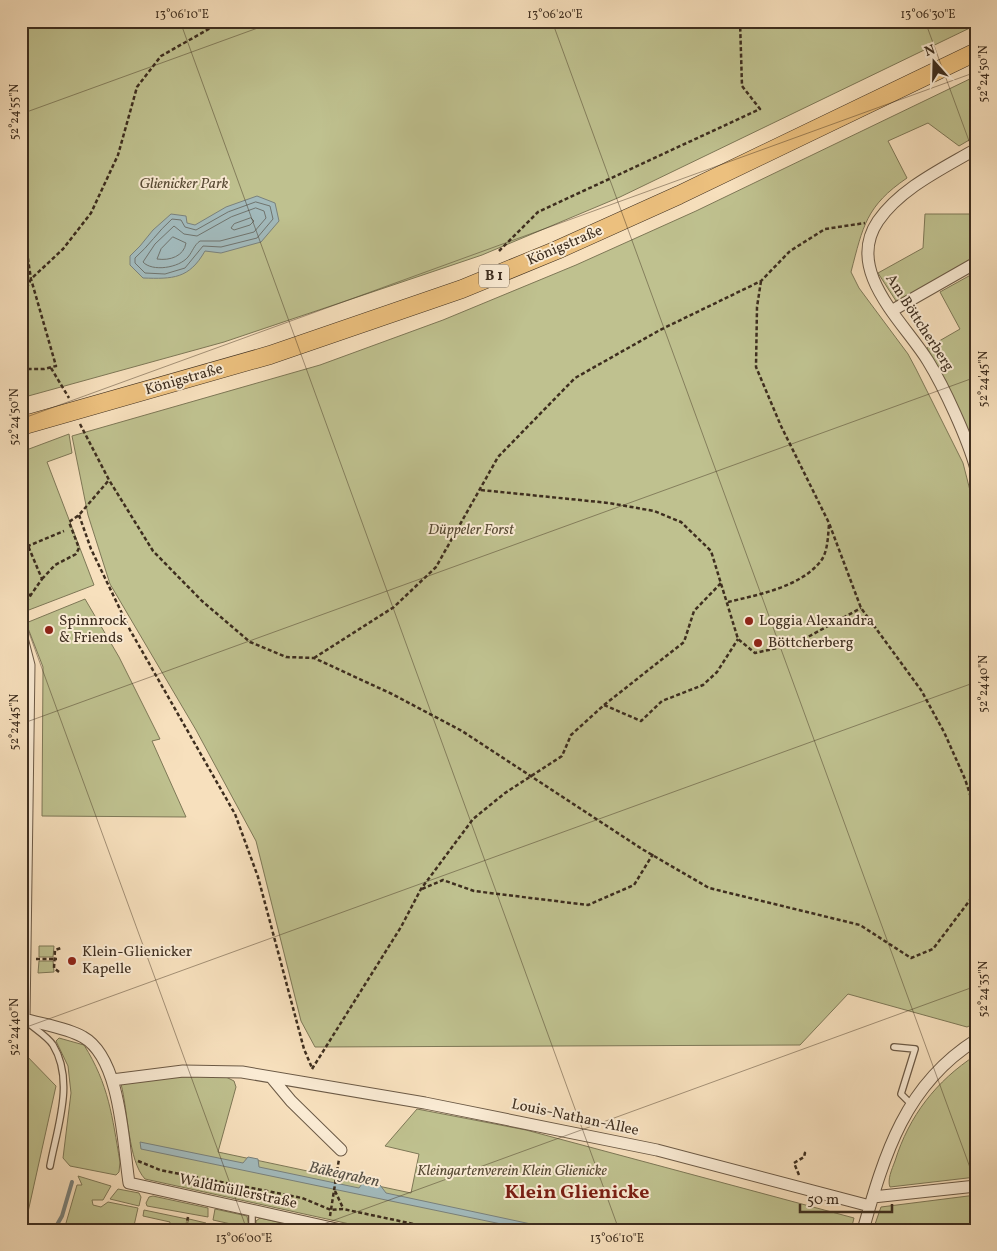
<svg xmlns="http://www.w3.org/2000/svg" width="997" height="1251" viewBox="0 0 997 1251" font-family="Vollkorn,serif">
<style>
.green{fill:#bfc18f;stroke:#7e7857}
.water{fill:#a2babc;stroke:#7a827d}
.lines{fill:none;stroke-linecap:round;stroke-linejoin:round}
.shore{stroke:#70746e;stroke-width:1}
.stream{stroke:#7a827d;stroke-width:4}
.service-casing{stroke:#6c5a46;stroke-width:8}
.minor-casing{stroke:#6c5a46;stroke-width:13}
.primary-casing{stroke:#3e2e1f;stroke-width:19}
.path{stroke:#3e2e1f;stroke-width:2.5;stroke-dasharray:4 2.5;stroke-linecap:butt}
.service{stroke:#faebd4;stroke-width:5.5}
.minor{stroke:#faebd4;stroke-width:11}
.primary{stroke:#ecc07e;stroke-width:18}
.ticks{fill:none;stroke:#3e2e1f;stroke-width:1;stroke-opacity:0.45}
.poi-dot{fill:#8f2418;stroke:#faebd4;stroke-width:2}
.labels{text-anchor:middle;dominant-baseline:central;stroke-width:4;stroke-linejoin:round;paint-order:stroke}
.shield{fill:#faebd4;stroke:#766755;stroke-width:1}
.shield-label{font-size:14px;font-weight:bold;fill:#3e2e1f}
.park-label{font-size:15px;font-style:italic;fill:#584b35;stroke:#faebd4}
.street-label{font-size:15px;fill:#3e2e1f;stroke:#faebd4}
.poi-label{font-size:15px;fill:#3e2e1f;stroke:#faebd4;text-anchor:start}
.water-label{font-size:16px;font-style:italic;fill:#575146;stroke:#faebd4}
.district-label{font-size:20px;font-weight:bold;fill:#7a1f14;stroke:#faebd4}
.neatline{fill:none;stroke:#3e2e1f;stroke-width:2}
.ticks-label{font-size:12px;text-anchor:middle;fill:#3e2e1f}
</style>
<rect width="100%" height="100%" fill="#f7e0bd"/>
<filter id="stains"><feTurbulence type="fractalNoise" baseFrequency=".004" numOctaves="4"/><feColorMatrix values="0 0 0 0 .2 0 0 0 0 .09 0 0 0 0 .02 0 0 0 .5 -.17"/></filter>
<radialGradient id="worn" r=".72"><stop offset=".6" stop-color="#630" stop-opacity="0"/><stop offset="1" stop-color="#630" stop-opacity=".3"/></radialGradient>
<path class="green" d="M21,21H976V25L620,197L482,255L224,342L21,398Z
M976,76V136L959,146L928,123L888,141L907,178C866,206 863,226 851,272L859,288L908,354L916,369L963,463L976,514V1023L967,1027L848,994L800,1045L315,1047L301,1021L256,841L196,730L110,584L88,515L72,436L320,365L443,320L576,265L696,211Z
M925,214H976V260L896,301L878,273L923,248Z
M976,272V452L947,385L927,348L960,329L940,292Z
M69,434L72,453L47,462L94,585L21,613V452Z
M85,599L119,657L160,739L152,741L186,817L42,816L43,667L26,623Z
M39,946H54L53,957H39Z
M39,961H53L54,972L38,973Z
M59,1038L84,1045C109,1085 112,1116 120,1162L119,1172L116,1175L70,1166L63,1158L71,1093L68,1066L56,1041Z
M21,1050L56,1086L24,1230H21Z
M976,1055V1177L890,1187C887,1180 892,1169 895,1161C909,1116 936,1081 976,1055Z
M224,1076L234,1081L236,1087L218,1152L411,1193L419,1154L385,1146L417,1109L526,1130L854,1218L851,1230H377L145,1179C128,1161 128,1110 121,1084L177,1077Z
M78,1176L111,1186L103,1200H92L93,1205L101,1207L108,1202L138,1208L133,1230H64L77,1185H82Z
M118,1189L139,1193L141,1197L139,1206L110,1199Z
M976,1195V1230H873L881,1207Z
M153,1196L208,1208V1217L147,1206L146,1203L149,1197Z
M215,1209L247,1216L249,1228L213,1220Z
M144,1210L187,1219V1225L189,1219L206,1223L205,1229L208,1230H169L170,1222L143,1216Z
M260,1218L314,1230L256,1229V1221Z"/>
<path class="water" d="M257,196L275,203L279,221L261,242L221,253L205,251C189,279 173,279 143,278L130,265V256L140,246L153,230L171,214L186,216L187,223L195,225L226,207Z
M140,1142L243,1163L248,1157L258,1159L259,1167L359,1188L364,1181L380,1185L386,1193L559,1230H530L141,1149Z"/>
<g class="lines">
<path class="shore" d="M256,202L270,206L273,219L257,238L221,247L203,246L185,268L165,274L145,273L135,263V258C149,246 158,231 172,219L181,220L185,227L196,230L228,212Z
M256,208L264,211L266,218L254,232L220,241H200C194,245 193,251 188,257C179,268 152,272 143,262L155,244L174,226L184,234L197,236L231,217Z
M251,218L254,221L250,225L234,230L231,228L234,224Z
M173,237L186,243C184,256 170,261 157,259L161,249Z"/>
<path class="stream" d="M54,1230L62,1216L72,1182"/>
<g class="service-casing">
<path id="service" d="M27,1022C35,1029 48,1037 53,1045C75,1081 57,1128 50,1166
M894,1047L915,1049L901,1094L911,1104
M252,1210V1230"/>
</g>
<g class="minor-casing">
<path id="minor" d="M976,149C942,169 901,188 878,221C844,271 904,322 928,361C944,387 968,439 976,469
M893,310L972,265H976
M21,634L29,665L24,1019C41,1024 68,1028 83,1037C121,1058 123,1144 129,1183L341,1230
M271,1077L291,1101L341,1150
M112,1080L183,1071L242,1072L425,1103L657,1150L870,1206
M873,1197L976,1186
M863,1230C885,1153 905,1085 976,1040"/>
</g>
<g class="primary-casing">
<path id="primary" d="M21,426L270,355L462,289L557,250L679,195L976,52"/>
</g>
<path class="path" d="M21,213L31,279L56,366L44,369H21
M499,251L538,212L760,109L742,86L740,21
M761,281L757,307L756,367L781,426L829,523L861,608L921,690L944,732L965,779L976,813
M21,300L31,279L63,249L91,213L118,155L137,87L161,56L223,21
M51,368L69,398
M80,424L109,480L153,551L202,601L250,642L286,657L314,658L392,694L462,731L642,849L709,888L860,925L911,958L933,949L976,892
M481,490L609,503L654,511L681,522L711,551L738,639L755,653L795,644L861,608
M79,515L91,549L130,630L235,814L258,877L304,1049L312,1068
M21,529L42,579L21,609
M21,549L64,531
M21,576L30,596
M42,579L55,565L76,554L79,548L69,522L79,515L109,480
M728,602C757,595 800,587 820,562C828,553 828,535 829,524
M314,658L394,607L436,567L498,457L575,378L660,330L761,281L790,251L825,229L865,223
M604,705L684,642L694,611L721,583
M422,889L443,880L474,891L588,905L634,885L653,854
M36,959H57
M59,972L54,968L55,950L61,948
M312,1069L401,927L421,889L473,819L505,793L562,756L571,735L604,705L641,721L662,701L703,685L717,672L738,639
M21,1135L23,1126
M138,1161L160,1170L302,1198L331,1210L343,1209L442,1230
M799,1175L794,1163L804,1157L805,1153L802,1151
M335,1191L343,1208
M330,1216L339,1159
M186,1227L188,1217
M184,1230V1227L188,1228L187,1230"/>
<use href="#service" class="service"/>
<use href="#minor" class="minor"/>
<use href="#primary" class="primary"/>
</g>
<path class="ticks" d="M180,21L619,1230M552,21L976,1184M925,21L976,160M21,114L277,21M21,419L976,72M21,611L247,1230M21,724L976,377M21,1029L976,682M307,1230L976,986"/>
<g class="poi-dot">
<circle cx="749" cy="621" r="5"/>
<circle cx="49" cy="630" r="5"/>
<circle cx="758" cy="643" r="5"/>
<circle cx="72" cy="961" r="5"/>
</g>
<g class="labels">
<rect class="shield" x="479" y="264.5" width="30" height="23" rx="4"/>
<g class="shield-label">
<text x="494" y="276">B 1</text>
</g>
<g class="park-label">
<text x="184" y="184">Glienicker Park</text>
<text x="471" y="530">Düppeler Forst</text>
<text x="512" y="1171">Kleingartenverein Klein Glienicke</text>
</g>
<g class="street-label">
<text transform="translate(565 246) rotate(-23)">Königstraße</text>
<text transform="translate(919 323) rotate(57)">Am Böttcherberg</text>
<text transform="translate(184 380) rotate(-16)">Königstraße</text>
<text transform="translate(575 1118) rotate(12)">Louis-Nathan-Allee</text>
<text transform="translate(238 1192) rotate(12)">Waldmüllerstraße</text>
</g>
<g class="poi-label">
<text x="59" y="621">Spinnrock<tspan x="59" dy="17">&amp; Friends</tspan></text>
<text x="759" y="621">Loggia Alexandra</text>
<text x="768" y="643">Böttcherberg</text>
<text x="82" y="952">Klein-Glienicker<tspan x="82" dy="17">Kapelle</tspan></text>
</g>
<g class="water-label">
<text transform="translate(344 1175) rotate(12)">Bäkegraben</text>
</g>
<g class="district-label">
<text x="577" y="1193">Klein Glienicke</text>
</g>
</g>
<rect width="997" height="1251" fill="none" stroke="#f7e0bd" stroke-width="55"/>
<g transform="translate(934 62) rotate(340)" stroke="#faebd4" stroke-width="4" paint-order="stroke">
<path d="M0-4L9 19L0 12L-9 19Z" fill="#3e2e1f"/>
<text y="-8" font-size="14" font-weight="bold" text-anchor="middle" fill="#3e2e1f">N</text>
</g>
<path d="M800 1204v8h92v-8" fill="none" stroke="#3e2e1f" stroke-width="2.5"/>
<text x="807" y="1204" font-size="15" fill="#3e2e1f" stroke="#faebd4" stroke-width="4" paint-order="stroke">50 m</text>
<rect x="28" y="28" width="942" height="1196" class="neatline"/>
<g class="ticks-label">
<text x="182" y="18">13°06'10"E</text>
<text x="555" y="18">13°06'20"E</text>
<text x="928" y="18">13°06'30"E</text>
<text transform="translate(983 74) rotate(-90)" y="4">52°24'50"N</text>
<text transform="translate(14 112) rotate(-90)" y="4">52°24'55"N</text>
<text transform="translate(983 379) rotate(-90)" y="4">52°24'45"N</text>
<text transform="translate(14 417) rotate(-90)" y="4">52°24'50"N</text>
<text transform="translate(983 684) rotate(-90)" y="4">52°24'40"N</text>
<text transform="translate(14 722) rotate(-90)" y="4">52°24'45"N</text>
<text transform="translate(983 989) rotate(-90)" y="4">52°24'35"N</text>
<text transform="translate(14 1027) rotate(-90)" y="4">52°24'40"N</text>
<text x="244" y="1242">13°06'00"E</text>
<text x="617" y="1242">13°06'10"E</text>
</g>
<rect width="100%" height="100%" filter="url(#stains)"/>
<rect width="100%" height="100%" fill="url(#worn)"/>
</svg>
